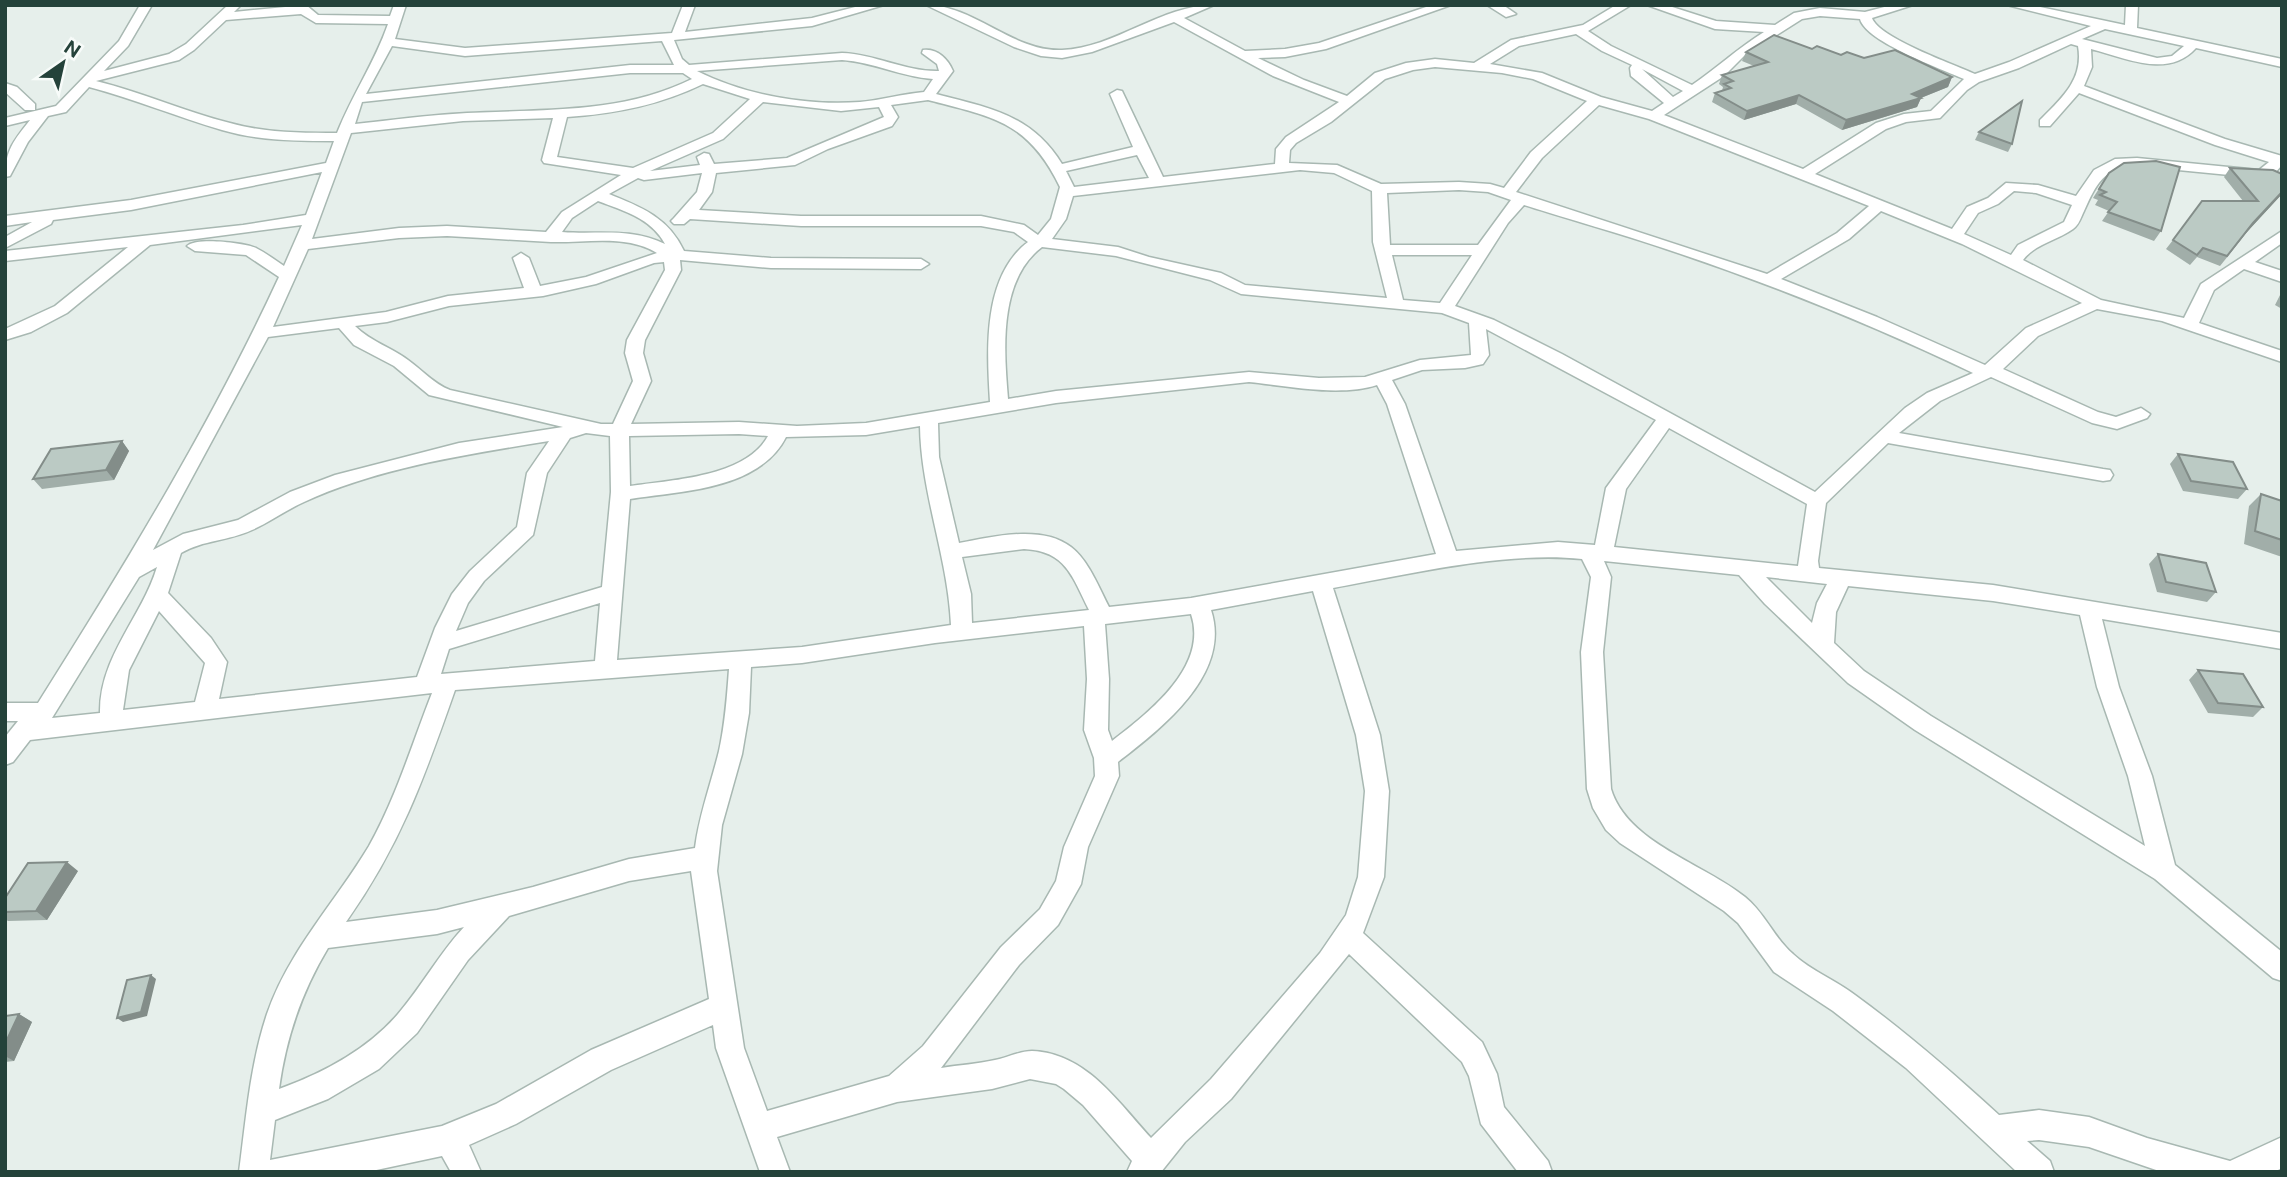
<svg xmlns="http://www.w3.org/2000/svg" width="2287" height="1177" viewBox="0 0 2287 1177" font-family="'Public Sans',sans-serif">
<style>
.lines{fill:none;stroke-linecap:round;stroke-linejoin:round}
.minor-casing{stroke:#a8b8b2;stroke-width:3}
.minor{fill:#fff;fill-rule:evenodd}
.wall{fill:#a1aea9}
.shaded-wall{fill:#838d89}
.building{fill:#bbcac4;stroke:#838d89;stroke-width:2}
</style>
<rect width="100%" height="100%" fill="#e6efeb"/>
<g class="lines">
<g class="minor-casing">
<path id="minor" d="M140,5H152L128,46L104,71L169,54L186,44L228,5H241L234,12L306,5L318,15L390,16L394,5H406L395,39L465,48L672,33L683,5H695L685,32L812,18L863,5H884L812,26L674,40L682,59L689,65L842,53C875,54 906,72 939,71L937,64L922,53L923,50C937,48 948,59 953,71L936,94C989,108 1031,114 1062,164L1133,147L1110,94L1117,90L1122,91L1163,177L1275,164L1276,149L1286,137L1339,102L1273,76L1174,22L1092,52L1062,58L1041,56L1014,47L926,5C974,5 1013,52 1062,50C1115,48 1161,5 1214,5L1184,18L1245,51L1285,49L1319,43L1432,5H1451L1326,49L1285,57L1258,58L1304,80L1347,96L1375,73L1406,63L1435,59L1474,63L1511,40L1583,25L1616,5H1631L1588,31L1611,46L1692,85C1717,68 1738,48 1764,32L1715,29L1647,5H1666L1716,21L1775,25L1794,13L1820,8L1865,12L1892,5H1913L1872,18C1879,38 1953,64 1975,74L2009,62L2091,26L2007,5H2031L2125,25L2126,5H2138L2137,28L2282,59V67L2196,48C2168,79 2126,58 2091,49L2092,67L2084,86L2225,139L2282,156V165L2274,174L2260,178L2137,166C2103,168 2097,183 2084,211C2081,217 2079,225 2073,229C2056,241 2035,244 2023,260L2101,300L2184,318L2201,284L2282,231V243L2255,262L2282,271V282L2244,269L2214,290L2199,323L2282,351V362L2162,321L2097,309L2038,336L2003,369L2098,412L2116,417L2141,408L2150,414L2147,418L2117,429L2092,423L1991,377L1940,401L1899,433L2103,469L2110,470L2113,475L2110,480L2103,481L1888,443L1826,503L1818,561L1819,568L1993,585L2282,633V649L2102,619L2119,687L2152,776L2175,865L2282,952V981L2273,978L2155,879L1915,730L1848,683L1765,604L1739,575L1604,561L1611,577L1603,652L1611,789C1627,843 1705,864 1745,897C1765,913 1774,938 1793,954C1811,971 1836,980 1855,995C1906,1032 1952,1072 1999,1115L2039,1110L2089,1117L2147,1138L2230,1161L2282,1137V1168L2274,1172H2162L2089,1147L2039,1140L2027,1141L2050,1161L2054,1172H2017L1906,1068L1833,1011L1774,972L1738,923L1724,911L1620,843L1606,830L1593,808L1587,789L1581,652L1591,577L1582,559C1505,551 1409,574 1333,588L1380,735L1389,791L1384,877L1363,933L1482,1042L1497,1074L1504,1107L1548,1161L1552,1172H1518L1481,1124L1469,1076L1462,1062L1349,954L1231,1099L1185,1142L1161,1172H1127L1132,1161L1083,1105L1064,1089L1056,1084L1030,1079L992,1089L897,1102L777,1137L790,1172H760L716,1048L713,1025L611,1070L516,1124L469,1145L481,1172H451L442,1156L367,1172H239C246,1119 250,1065 267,1014C289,950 335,903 369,846C396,798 412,744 432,693L30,740L13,762L5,765V737L18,721H5V703H38C125,565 210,426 279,277L246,255L195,251L187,246C197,237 244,243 256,248C266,253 275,260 284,266L302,225L150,245L67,313L31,332L5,340V329L55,306L128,247L5,261V251L243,225L306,215L322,172L131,210L53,220L51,224L5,248V237L32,222L5,226V216L131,200L326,163L334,141C296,141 259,141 222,130C177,117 135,99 89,87L66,112L48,116L28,142L10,176L5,177C5,151 14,140 30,120L5,126V118L56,106L119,41ZM301,14L316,23L388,24C375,62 352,95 337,133C301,133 266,133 230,123C185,112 142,92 96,81L179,60L194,50L226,20ZM1820,16L1860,19C1866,42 1942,69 1964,79L1931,111L1904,114L1876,123L1803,169L1664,115L1724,76L1744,56L1802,19ZM2105,29L2184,46L2172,56L2157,58L2082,39ZM1576,34L1602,51L1632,65L1630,68L1631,76L1664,103L1652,111L1601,97L1542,73L1490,64L1519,46ZM662,41L674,65H630L366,94L392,46L465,56ZM2071,44L2078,46C2084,79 2062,98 2040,120V126H2050L2079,93L2215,145L2269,162L2259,170L2137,158L2115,159L2094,170L2076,196L2038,185L2006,183L1988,198L1967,207L1952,229L1815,174L1886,129L1906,122L1940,118L1967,90L1979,82L2019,68ZM842,60C873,62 902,77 933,79L924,92C902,94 881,100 860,102C806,106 745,95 697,71ZM1435,67L1502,73L1533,79L1587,101L1531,152L1504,188L1490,184L1459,182L1381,184L1337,165L1289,163L1290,150L1296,143L1331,122L1385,79L1413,70ZM1642,69L1683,91L1673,97ZM630,73H683L692,79C621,114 544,109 467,113C429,115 392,120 355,124L362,102ZM703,84L750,99L713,133L633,168L557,157L567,117C615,114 660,105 703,84ZM928,100C993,117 1028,121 1060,187L1051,219L1038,235L1024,225L981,216H801L699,210L712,192L716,173L795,165L828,149L892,126L898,117L891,105ZM763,102L841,111L879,107L884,117L787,158L714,164L709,154L704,153L697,157L700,165L650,171L723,139ZM1599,105L1649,119L1869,206L1837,233L1767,274L1516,192L1542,158ZM553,118L542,160L544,163L621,175L562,212L546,232L447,226L399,228L312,239L351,133L463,121ZM1137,155L1149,178L1074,187L1066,171ZM1300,170L1334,173L1372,191L1373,242L1387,298L1245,285L1221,273L1149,257L1118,247L1052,239L1066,219L1073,196ZM702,173L697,192L674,218L671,221L674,224H684L690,219L801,226H981L1014,232L1028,242C982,277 987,351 990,402L866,423L797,426L739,422L631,424L651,381L643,353L645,340L681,270L680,260L771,268L921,269L929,264L921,259L771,258L684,251C668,217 641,207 609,194L638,178L644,180ZM1459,190L1488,192L1511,200L1478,245H1390L1387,193ZM2014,191L2036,193L2072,205L2064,222L2018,245L2011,255L1964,234L1978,213L1998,204ZM598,201C624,211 651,218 665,244C628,227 600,235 562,232L572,218ZM1524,205C1571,220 1619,233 1666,249C1771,284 1873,325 1973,373L1927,393L1905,408L1815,492L1562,354L1494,320L1455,306L1508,223ZM1881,211L1962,244L2082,303L2026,328L1985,365L1877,317L1781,279L1849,239ZM447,236C482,238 516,240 551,242C586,243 626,234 657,253L586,277L540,286L529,258L521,253L513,258L524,288L448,296L386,312L273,327L308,249L399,238ZM1042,247L1116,256L1210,280L1241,294L1442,313L1469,323L1471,355L1420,360L1365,377L1319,378L1249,372L1056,391L1008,399C1004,351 998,280 1042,247ZM1392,255H1472L1440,303L1403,300ZM664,262L665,270L627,340L625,353L633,381L613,424H601L450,390C434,384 422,370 408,360C391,347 371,342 355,326L387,322L449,306L543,296L596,284L654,263ZM339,328L354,345L394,366L429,395L563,427L459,443L335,475L290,492L238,520L183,534L153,550L268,337ZM1486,329L1656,420L1606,488L1595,545L1558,542L1456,551L1405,404L1392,380L1422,370L1465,368L1483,364L1489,355ZM1249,382C1287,386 1340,397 1377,385L1387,404L1436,554L1191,598L1109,607C1099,588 1089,561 1071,547C1042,524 992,537 959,543L939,457L938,423L1056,403ZM920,426C921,494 948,557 951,625L802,647L617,660L630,499C682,491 759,490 786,437L866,435ZM1669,428L1807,504L1798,566L1614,547L1626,489ZM586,433L610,436L611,492L602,587L456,631L468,603L484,581L533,535L547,473L570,438ZM739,434L768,436C746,477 672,480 630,486L629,436ZM549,441L527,473L517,527L470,571L452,594L435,628L417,677L219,699L227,662L211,638L168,593L181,553C203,540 229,541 252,530C270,522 286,510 304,502C377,468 469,454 549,441ZM1024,549C1066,551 1072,576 1089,610L972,623L971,594L962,557ZM157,567C142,617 99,657 100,713L52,718L139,577ZM1766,577L1827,584L1817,603L1812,623ZM1848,586L1993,601L2080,615L2097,687L2128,776L2145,846L1931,716L1864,671L1834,643L1836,612ZM1313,591L1356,735L1365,791L1358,877L1346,915L1320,953L1211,1079L1151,1138C1118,1102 1086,1053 1032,1051C1020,1051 1006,1058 995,1060C977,1064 959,1065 941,1068L1019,965L1058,925L1081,884L1088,847L1119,776L1118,762C1162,728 1232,674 1211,610ZM600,603L595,661L441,674L449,649ZM159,611L205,663L195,702L123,710L129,670ZM1191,614C1209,667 1148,713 1112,741L1108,730L1109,679L1105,624ZM1084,626L1087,679L1084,730L1094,758L1095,776L1064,847L1056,881L1040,909L1001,947L923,1046L889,1076L767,1111L744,1048L717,871L722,825L742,754L749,713L751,667L802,663L935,643ZM729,669C727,697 725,724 719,751C711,784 699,815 695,848L629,859L533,887L437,910L346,922C401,844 424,778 455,690ZM691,871L709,999L591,1050L496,1104L442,1126L270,1160L275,1120L328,1099L379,1069L417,1033L468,960L509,916L629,881ZM464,927C439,954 422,986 398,1014C367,1050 323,1073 279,1089C286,1038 301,993 328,948L437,934Z
M1487,5H1503L1516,14L1506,17Z
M5,83L17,87L35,104V110H25L5,92Z"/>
</g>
<use href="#minor" class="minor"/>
</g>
<path class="wall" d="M1812,49L1841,55L1864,58L1952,77L1948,87L1921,98L1917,107L1842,130L1796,104L1744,120L1712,102L1715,93L1722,91L1723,87L1719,84L1722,75L1754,66L1742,61L1746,52Z
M1979,132L2012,144L2008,152L1975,140Z
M2230,168L2282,174V194L2246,233L2220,266L2197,257L2190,265L2166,249L2173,240L2243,201L2224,177Z
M2109,173L2161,231L2154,241L2102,221L2109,211L2095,205L2098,200L2093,198Z
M2282,291V309L2275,305Z
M122,441L129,451L114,480L42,489L33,479Z
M2178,454L2247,489L2238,499L2183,491L2170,464Z
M2261,494L2282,501V557L2244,544L2249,506Z
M2158,554L2216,592L2207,602L2157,592L2149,564Z
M2198,670L2263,707L2253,717L2208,713L2189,680Z
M78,871L47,920L8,921L5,919V898Z
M19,1014L32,1022L14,1061L5,1062V1016Z"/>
<path class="shaded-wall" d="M1952,77L1948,87L1918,99L1921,98L1917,107L1842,130L1846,120Z
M1799,95L1796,104L1744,120L1747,111Z
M2282,192V194L2246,233L2220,266L2253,223Z
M122,441L129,451L114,480L106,470Z
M67,862L78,871L47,920L36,911Z
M151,975L156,979L147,1016L123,1022L117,1018Z
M19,1014L32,1022L14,1061L5,1056V1044Z"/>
<path class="building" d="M1774,35L1812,49L1817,46L1841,55L1847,52L1864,58L1895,50L1952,77L1912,94L1921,98L1846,120L1799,95L1747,111L1715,93L1731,88L1724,84L1733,81L1722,75L1768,62L1746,52Z
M2022,101L2012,144L1979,132Z
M2156,161L2180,167L2161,231L2108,212L2117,202L2100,195L2106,192L2099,189L2109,173L2124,163Z
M2230,168L2273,170L2282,174V192L2253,223L2227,256L2203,248L2197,255L2173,240L2202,201H2258Z
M122,441L106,470L33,479L51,449Z
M2178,454L2233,462L2247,489L2191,481Z
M2261,494L2282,501V540L2255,531Z
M2158,554L2206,563L2216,592L2166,582Z
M2198,670L2243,674L2263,707L2218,703Z
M67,862L36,911L5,912V898L28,863Z
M151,975L141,1012L117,1018L127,980Z
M19,1014L5,1044V1016Z"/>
<rect width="2287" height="1177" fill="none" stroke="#24423a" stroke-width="14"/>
<g transform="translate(63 63) rotate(34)" stroke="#f7fbf9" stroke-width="5" paint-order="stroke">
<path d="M0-5L12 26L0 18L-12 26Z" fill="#24423a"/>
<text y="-10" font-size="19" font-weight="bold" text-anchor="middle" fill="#24423a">N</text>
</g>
</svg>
